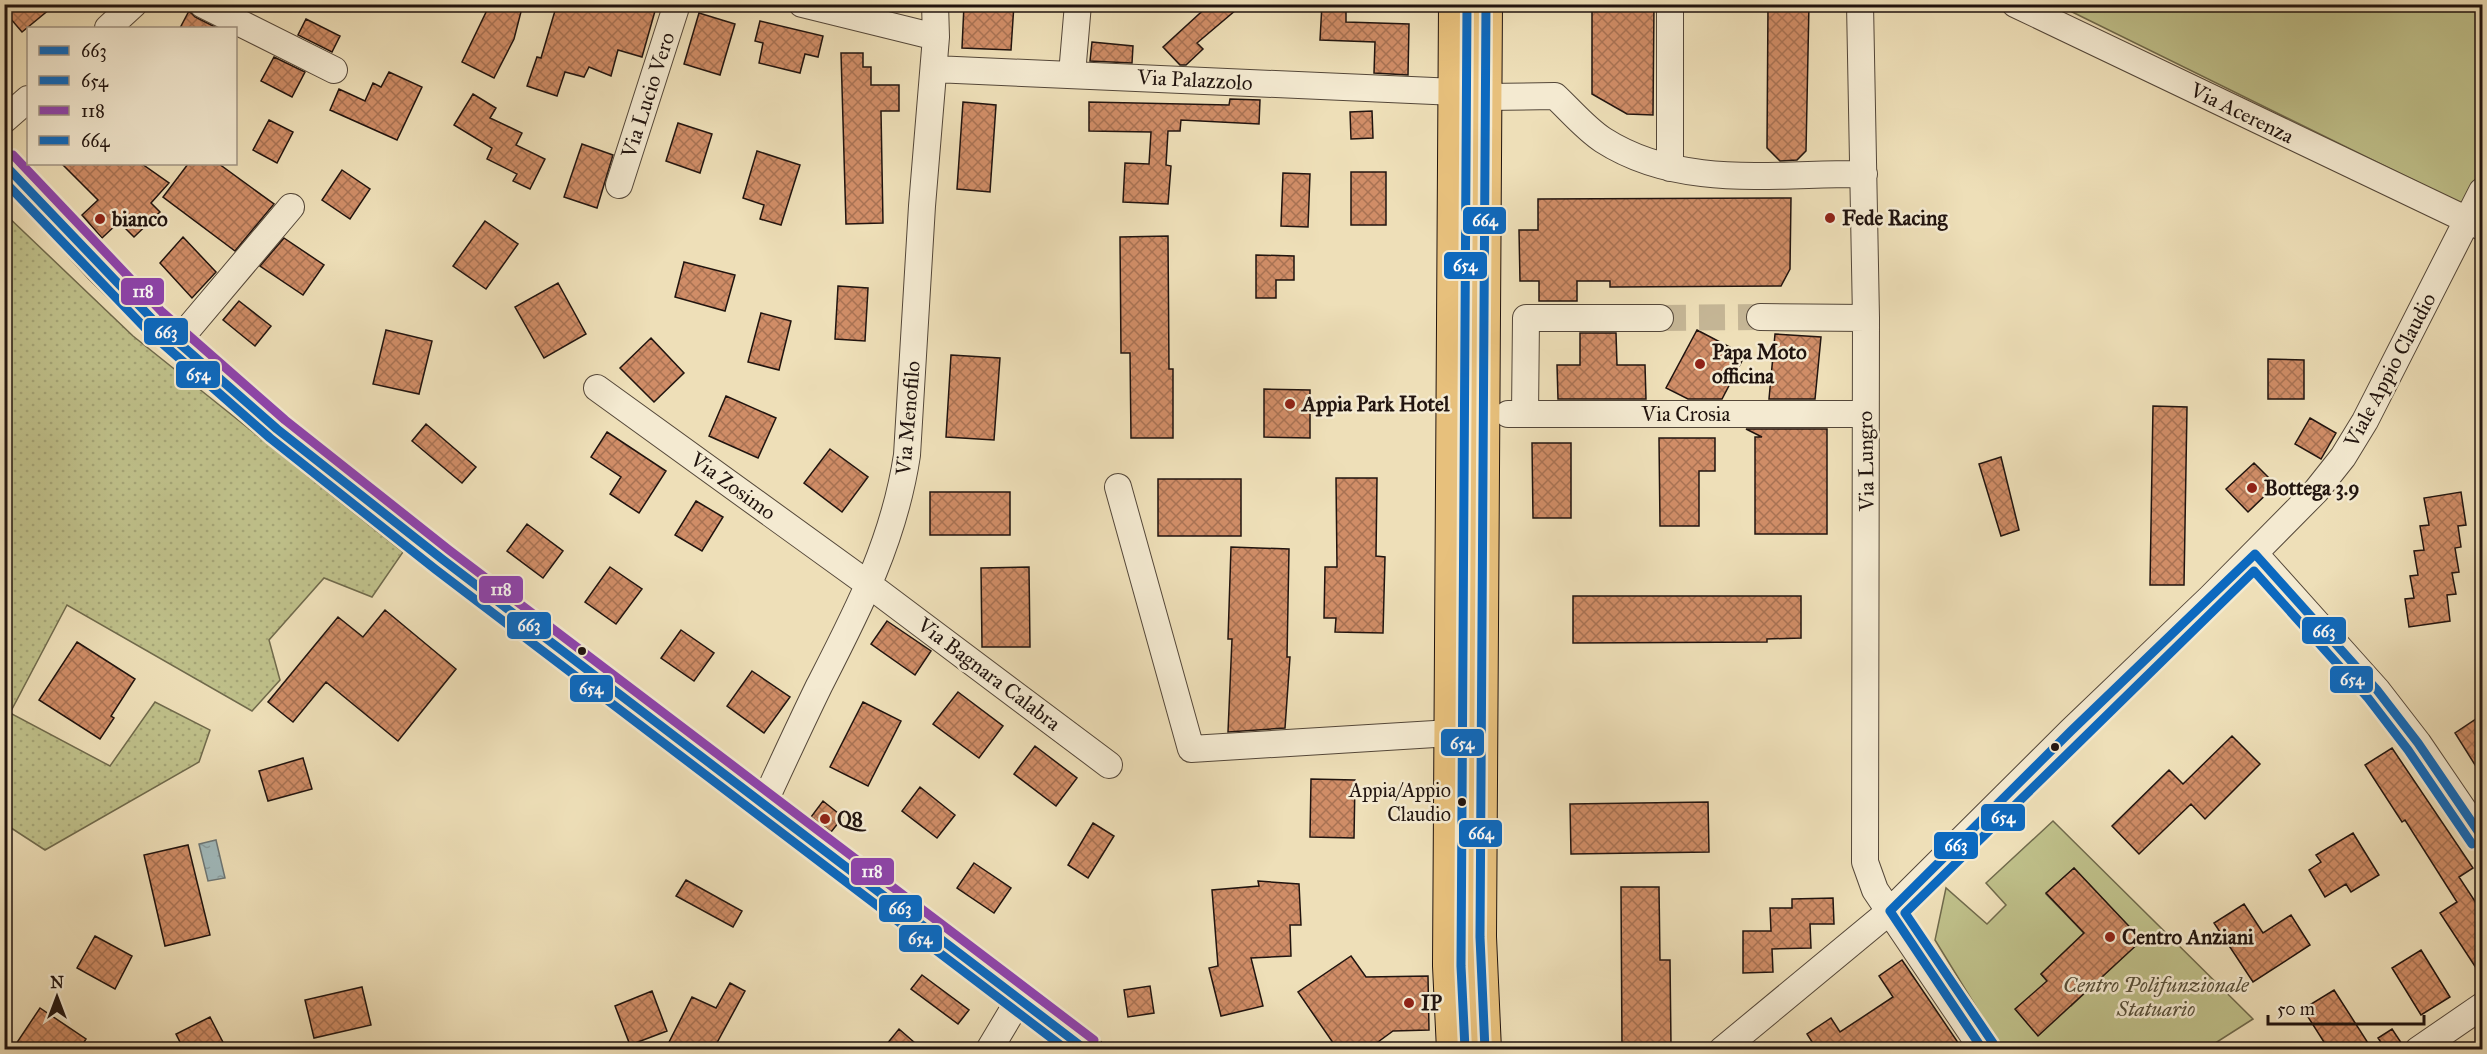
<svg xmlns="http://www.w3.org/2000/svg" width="2487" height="1054" viewBox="0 0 2487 1054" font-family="'IM FELL Great Primer',serif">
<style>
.green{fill:#bfc08a;stroke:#706a4c;stroke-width:1.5;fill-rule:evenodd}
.garden{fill:url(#garden-dots);stroke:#706a4c;stroke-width:1.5}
.water{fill:url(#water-ripples);stroke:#6d7776;stroke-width:1.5}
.building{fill:url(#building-cross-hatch);stroke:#21140f;stroke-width:1.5}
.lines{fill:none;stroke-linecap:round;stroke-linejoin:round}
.minor-tunnel{stroke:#c5b696;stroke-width:26;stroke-dasharray:26 13;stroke-linecap:butt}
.minor-casing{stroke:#544739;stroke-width:28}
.major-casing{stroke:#21140f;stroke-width:34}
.minor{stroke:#f4ead1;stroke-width:26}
.major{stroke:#e7c07c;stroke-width:32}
.bus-1-casing{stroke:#f4ead1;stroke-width:14}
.bus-2-casing{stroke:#f4ead1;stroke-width:14}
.bus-3-casing{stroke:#f4ead1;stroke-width:14}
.bus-4-casing{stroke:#f4ead1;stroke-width:14}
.bus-1{stroke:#0c69bf;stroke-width:9}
.bus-2{stroke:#0c69bf;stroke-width:9}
.bus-3{stroke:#8e44ad;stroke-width:9}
.bus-4{stroke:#0c69bf;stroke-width:9}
.poi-dot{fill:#8f2418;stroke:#f4ead1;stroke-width:2}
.bus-dot{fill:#21140f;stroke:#f4ead1;stroke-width:2}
.labels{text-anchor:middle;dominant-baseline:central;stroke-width:5;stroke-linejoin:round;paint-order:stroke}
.bus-label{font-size:20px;fill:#21140f;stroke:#f4ead1;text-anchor:end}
.street-label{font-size:21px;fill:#21140f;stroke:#f4ead1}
.poi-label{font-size:21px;font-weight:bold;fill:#21140f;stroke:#f4ead1;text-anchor:start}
.park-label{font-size:21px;font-style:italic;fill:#58503a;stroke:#f4ead1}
.line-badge{stroke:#f4ead1;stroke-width:2}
.badge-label{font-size:16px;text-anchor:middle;font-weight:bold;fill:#fff}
</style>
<defs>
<pattern id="garden-dots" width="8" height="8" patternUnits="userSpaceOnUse" patternTransform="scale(1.5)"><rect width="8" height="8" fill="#bfc08a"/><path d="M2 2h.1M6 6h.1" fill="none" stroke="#a4a476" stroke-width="1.8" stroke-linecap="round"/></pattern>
<pattern id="water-ripples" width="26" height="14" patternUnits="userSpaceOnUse" patternTransform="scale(1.5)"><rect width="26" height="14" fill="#a0b9bb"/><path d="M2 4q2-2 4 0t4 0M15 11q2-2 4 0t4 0" fill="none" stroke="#8a9ea0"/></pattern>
<pattern id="building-cross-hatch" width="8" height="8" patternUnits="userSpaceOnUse" patternTransform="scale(1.5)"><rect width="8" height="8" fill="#d08d67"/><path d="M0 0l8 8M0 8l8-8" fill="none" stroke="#a87253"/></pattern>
</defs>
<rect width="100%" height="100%" fill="#eedfb8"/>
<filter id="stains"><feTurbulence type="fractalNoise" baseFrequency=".00333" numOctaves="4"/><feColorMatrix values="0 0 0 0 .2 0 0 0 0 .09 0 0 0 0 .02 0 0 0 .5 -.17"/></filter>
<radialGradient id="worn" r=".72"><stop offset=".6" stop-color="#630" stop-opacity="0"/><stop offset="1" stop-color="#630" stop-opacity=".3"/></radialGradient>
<path class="green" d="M2058,5H2482V165L2464,205Z
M2053,821L2253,1019L2206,1049H2002L1935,940L1946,888L1987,924L2006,905L1986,883ZM2074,868L2141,940L2071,1006L2041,974L2084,933L2046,894Z"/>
<path class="garden" d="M4,213L133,336L403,552L372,597L324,578L269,640L280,680L252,711L67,605L10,713L110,766L155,702L210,730L199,762L45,850L5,824Z"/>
<path class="water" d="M216,840L225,878L208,881L199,844Z"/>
<path class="building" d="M4,4H56L22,32L4,11Z
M490,4H523L514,39L494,78L462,62Z
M557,4H657L642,57L618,50L611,76L589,67L584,77L565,72L557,96L527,86L537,57L541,58Z
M983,4H1014L1011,50L962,48L964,5Z
M1210,4H1243L1197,43L1203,49L1186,65H1180L1163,47Z
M1322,4H1346V22L1409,24L1408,75L1374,73L1375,42L1320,40Z
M1592,4H1654L1653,115L1627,114L1592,94Z
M1768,4H1809L1806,151L1797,160L1780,161L1767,148Z
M189,11L195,17L217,28H180Z
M699,13L735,24L720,75L684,64Z
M306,19L340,36L332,52L298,35Z
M760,21L823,36L818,57L805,54L800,73L759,63L763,43L755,41Z
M1092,42L1133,46L1132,63L1090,61Z
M841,53H863V67H871V85H899V111H881L883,223L846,224Z
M274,57L305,72L292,97L261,81Z
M389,72L422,87L397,140L330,110L339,89L365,101L373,83L381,87Z
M473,94L496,108L490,118L522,133L516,145L545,159L530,189L513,181L517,174L487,159L492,148L454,125Z
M1230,99L1260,100L1259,124L1181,120L1180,131H1168L1166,165L1171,166L1168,204L1123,202L1125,163L1149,164L1151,132L1089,131V102L1229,105Z
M963,102L996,105L990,192L957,189Z
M1372,111L1373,138L1351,139L1350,112Z
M269,120L293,132L277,163L253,150Z
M678,123L712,134L700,173L666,161Z
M582,144L613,155L597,208L564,197Z
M757,151L800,165L781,225L760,219L764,205L743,198Z
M62,164H142L169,183L151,203L160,212L134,237L119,222L102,238L82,215L98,200Z
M188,164H219L274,204L235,251L163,197Z
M342,170L370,189L350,219L322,200Z
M1351,172H1386V225H1351Z
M1283,173L1310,174L1308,227L1281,226Z
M1791,198L1790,269L1781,286L1610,287V281H1577V301H1539V281H1520L1519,230H1538V199Z
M485,221L518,244L486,289L453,266Z
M1168,236L1169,369H1173V438H1131L1130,353H1121L1120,237Z
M183,237L216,272L192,298L160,263Z
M284,238L324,265L303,295L260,266Z
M1256,255L1294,256V280H1276V298H1256Z
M684,262L735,275L725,311L675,297Z
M558,283L586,334L544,358L515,307Z
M838,286L868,288L865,341L835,339Z
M239,301L271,326L255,346L223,320Z
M761,313L791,321L779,370L748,362Z
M386,330L432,341L419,394L373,384Z
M1697,330L1745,355L1722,399H1688L1666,388Z
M1580,333H1616L1617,365H1645L1646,399H1558L1557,365H1580Z
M1775,334L1821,337L1815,399H1769Z
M651,338L684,373L654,402L620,368Z
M951,355L1000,358L994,440L946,437Z
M2268,359L2304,360V399H2268Z
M1264,389L1310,390V438L1264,437Z
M726,396L776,418L758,458L709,436Z
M2153,406L2187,407L2184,585H2150Z
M2310,418L2336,433L2321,459L2295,444Z
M426,424L476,467L462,483L412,441Z
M1746,429H1827V534H1755V437H1762Z
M607,432L666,471L639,513L610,494L621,477L591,457Z
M1659,438H1715V471H1699V526H1660Z
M1532,443H1571V518H1533Z
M830,449L868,477L842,512L804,483Z
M2001,457L2019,530L2001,536L1979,464Z
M2254,463L2276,485L2248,512L2226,489Z
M1336,478H1377L1376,556L1385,557L1383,633L1335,632L1336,618H1324L1325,567H1337Z
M1158,479H1241V536H1158Z
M930,492H1010V535H930Z
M2461,492L2466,525L2458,526L2461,547L2455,548L2459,572L2452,573L2456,594L2447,595L2450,621L2409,627L2405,599L2414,598L2410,576L2418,575L2414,551L2424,550L2420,526L2429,525L2424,498Z
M696,501L723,517L702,551L675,535Z
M527,524L563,551L543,578L507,551Z
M1231,547L1289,549L1287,657H1290L1285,728L1228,732L1232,639H1228Z
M610,567L642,589L616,624L585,602Z
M1029,567L1030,647H982L981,568Z
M1573,596H1801V638L1767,639V642L1573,643Z
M385,610L456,669L398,741L326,682L293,722L268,702L338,617L363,637Z
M887,621L931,651L915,675L871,644Z
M681,630L714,653L694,681L661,658Z
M77,642L135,679L111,716L114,718L100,739L39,700Z
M752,671L790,697L764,733L727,706Z
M958,692L1003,726L979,758L933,724Z
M863,702L901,721L868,786L830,767Z
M2482,715V776L2455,733Z
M2232,736L2260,764L2205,819L2191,804L2139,854L2112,826L2169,770L2183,784Z
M1035,746L1077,778L1056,806L1014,774Z
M2392,748L2473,868L2459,877L2482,912V977L2440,913L2457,902L2405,820L2402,822L2365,765Z
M303,758L312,789L268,801L259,771Z
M1311,779L1355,780L1354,838L1310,837Z
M920,787L955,815L937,838L902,811Z
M823,801L843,817L831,832L811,817Z
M1708,802L1709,852L1571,854L1570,804Z
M1093,823L1114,836L1088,878L1068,865Z
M2353,833L2379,875L2351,892L2346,884L2325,897L2309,870L2321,862L2316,855Z
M188,845L210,935L165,946L144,855Z
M974,863L1011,888L994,913L957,888Z
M2074,868L2142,940L2038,1036L2015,1009L2047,981L2041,974L2084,933L2046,893Z
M686,880L742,911L733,927L676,896Z
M1258,881L1299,884L1301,925H1290L1291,956L1251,958L1263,1006L1221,1016L1209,968L1218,966L1212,890L1259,886Z
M1621,887H1659L1660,960H1670L1671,1045H1661V1050H1622Z
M1833,898L1834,924H1810L1811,948L1772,949L1773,972L1743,973V931H1771L1770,908H1792V899Z
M2244,904L2263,933L2291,915L2310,945L2253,982L2214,923Z
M95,936L132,956L115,989L77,968Z
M2421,950L2450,997L2421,1015L2392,968Z
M1351,956L1366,977L1428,976L1429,1030L1393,1031L1367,1050H1338L1298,992Z
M1902,960L1963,1050H1814L1816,1048L1807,1034L1831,1018L1840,1032L1893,997L1879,976Z
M922,975L969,1010L958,1024L911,989Z
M730,983L745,991L713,1050H665L692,997L716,1008Z
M1150,986L1154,1013L1128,1017L1124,990Z
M362,987L371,1025L314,1038L305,1000Z
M2334,990L2368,1043L2357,1050H2329L2303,1009Z
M652,991L667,1031L630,1045L615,1006Z
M40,1008L86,1039L79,1050H12Z
M210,1017L227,1050H184L176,1034Z
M899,1029L923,1050H882Z
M2392,1029L2404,1047L2403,1050H2386L2378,1038Z"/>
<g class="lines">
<path class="minor-tunnel" d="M1660,318L1760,317"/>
<g class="minor-casing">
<path id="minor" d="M202,4L334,70
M802,4L936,37
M1670,4V168
M1860,4L1866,318L1865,862L1875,890L1983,1050
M2015,4L2482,227
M108,28L134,4
M934,69L1456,92
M1072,74L1078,4
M1485,97L1555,96C1570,110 1586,129 1603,140C1681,190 1777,173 1864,174
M4,120L28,99
M619,185L677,4
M1760,317L1866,318
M177,342L291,207
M597,388L868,584L1109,765
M1508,414H1865
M1525,414L1526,318H1660
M1118,487L1191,749L1451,733
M2255,554L2377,690L2418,743L2482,837
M764,803C782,764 800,725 819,686C858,610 894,541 907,455L922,206L936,37L935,4
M989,1050L1020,998
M1722,1050L1890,911L2071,731L2211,597L2316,491L2343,457L2365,421L2482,191
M2418,1050L2482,1006"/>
</g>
<g class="major-casing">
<path id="major" d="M4,163L100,267L154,321L277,429L442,559L1087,1050
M1453,1050L1449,966L1455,4
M1485,1050L1480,937L1486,4"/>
</g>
<use href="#minor" class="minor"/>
<use href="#major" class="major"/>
<g class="bus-1-casing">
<path id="bus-1" d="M4,164L154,321L277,429L442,559L1086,1050
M1983,1050L1890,911L2071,731L2255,554L2377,690L2418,743L2482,837"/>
</g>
<g class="bus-2-casing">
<path id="bus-2" d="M4,181L146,329L270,438L435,569L1067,1050
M1993,1043L1905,913L2254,571L2368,698L2408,750L2472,844
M1465,1049L1461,966L1467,4"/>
</g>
<g class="bus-3-casing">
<path id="bus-3" d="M13,155L162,312L285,420L449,550L1094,1040"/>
</g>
<g class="bus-4-casing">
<path id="bus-4" d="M1485,1050L1480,937L1486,4"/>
</g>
<use href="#bus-1" class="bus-1"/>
<use href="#bus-2" class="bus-2"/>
<use href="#bus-3" class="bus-3"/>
<use href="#bus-4" class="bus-4"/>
</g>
<g class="poi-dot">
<circle cx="1830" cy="218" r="6"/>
<circle cx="100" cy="219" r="6"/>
<circle cx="1700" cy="364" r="6"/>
<circle cx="1290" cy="404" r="6"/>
<circle cx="2252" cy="488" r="6"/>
<circle cx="825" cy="819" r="6"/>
<circle cx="2110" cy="937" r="6"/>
<circle cx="1409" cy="1003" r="6"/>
</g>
<g class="bus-dot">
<circle cx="582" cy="651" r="5"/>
<circle cx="2055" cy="747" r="5"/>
<circle cx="1462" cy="802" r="5"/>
</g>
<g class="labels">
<g class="bus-label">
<text x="1451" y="790">Appia/Appio<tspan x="1451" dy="24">Claudio</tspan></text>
</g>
<g class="street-label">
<text transform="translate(1195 80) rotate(3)">Via Palazzolo</text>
<text transform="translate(648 95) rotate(-72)">Via Lucio Vero</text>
<text transform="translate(2242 113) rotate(26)">Via Acerenza</text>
<text transform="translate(2390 370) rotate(-62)">Viale Appio Claudio</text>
<text x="1686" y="414">Via Crosia</text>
<text transform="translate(908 418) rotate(-85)">Via Menofilo</text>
<text transform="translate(1866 461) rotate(-91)">Via Lungro</text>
<text transform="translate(733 486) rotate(36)">Via Zosimo</text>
<text transform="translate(989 674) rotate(37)">Via Bagnara Calabra</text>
</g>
<g class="poi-label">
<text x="1842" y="218">Fede Racing</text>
<text x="112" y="219">bianco</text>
<text x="1712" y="352">Papa Moto<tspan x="1712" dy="24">officina</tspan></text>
<text x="1302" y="404">Appia Park Hotel</text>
<text x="2264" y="488">Bottega 3.9</text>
<text x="837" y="819">Q8</text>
<text x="2122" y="937">Centro Anziani</text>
<text x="1421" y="1003">IP</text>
</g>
<g class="park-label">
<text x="2156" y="985">Centro Polifunzionale<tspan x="2156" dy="24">Statuario</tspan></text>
</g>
</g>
<g class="line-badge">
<rect x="1462" y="206" width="45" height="29" rx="6" fill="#0c69bf"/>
<rect x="1443" y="251" width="45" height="29" rx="6" fill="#0c69bf"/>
<rect x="120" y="277" width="45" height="29" rx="6" fill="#8e44ad"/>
<rect x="143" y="317" width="46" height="29" rx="6" fill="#0c69bf"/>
<rect x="175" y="360" width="46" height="29" rx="6" fill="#0c69bf"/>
<rect x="478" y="575" width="46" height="29" rx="6" fill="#8e44ad"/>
<rect x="506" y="611" width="46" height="29" rx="6" fill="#0c69bf"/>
<rect x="2301" y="616" width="46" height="29" rx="6" fill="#0c69bf"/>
<rect x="2329" y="665" width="45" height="29" rx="6" fill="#0c69bf"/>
<rect x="569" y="674" width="45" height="29" rx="6" fill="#0c69bf"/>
<rect x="1440" y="728" width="45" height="29" rx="6" fill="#0c69bf"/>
<rect x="1980" y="803" width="46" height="29" rx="6" fill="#0c69bf"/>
<rect x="1458" y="819" width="45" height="29" rx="6" fill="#0c69bf"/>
<rect x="1933" y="831" width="46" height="29" rx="6" fill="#0c69bf"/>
<rect x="850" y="857" width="45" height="29" rx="6" fill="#8e44ad"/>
<rect x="878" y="894" width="45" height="29" rx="6" fill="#0c69bf"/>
<rect x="898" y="924" width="45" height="29" rx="6" fill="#0c69bf"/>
</g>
<g class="badge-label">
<text x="1485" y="226">664</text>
<text x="1465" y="271">654</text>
<text x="143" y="297">118</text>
<text x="166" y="338">663</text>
<text x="198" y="380">654</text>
<text x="501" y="595">118</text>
<text x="529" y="631">663</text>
<text x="2324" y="637">663</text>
<text x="2352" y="685">654</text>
<text x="591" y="694">654</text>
<text x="1462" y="749">654</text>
<text x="2003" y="823">654</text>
<text x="1481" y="839">664</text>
<text x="1956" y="851">663</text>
<text x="872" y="877">118</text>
<text x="900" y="914">663</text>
<text x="920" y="944">654</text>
</g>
<rect width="2487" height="1054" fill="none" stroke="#eedfb8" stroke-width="24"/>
<rect x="6" y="6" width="2475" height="1042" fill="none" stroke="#21140f" stroke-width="3"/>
<rect x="12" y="12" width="2463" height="1030" fill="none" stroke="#21140f" stroke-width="1.5"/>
<rect x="27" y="27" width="210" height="138" fill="#f4ead1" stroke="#a09483" stroke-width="1.5"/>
<rect x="39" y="46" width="30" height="9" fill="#0c69bf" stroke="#a09483" stroke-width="1.5"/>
<text x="81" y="57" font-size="18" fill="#21140f">663</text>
<rect x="39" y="76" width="30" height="9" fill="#0c69bf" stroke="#a09483" stroke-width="1.5"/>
<text x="81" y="87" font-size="18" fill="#21140f">654</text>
<rect x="39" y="106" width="30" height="9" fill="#8e44ad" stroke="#a09483" stroke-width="1.5"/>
<text x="81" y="117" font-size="18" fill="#21140f">118</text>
<rect x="39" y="136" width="30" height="9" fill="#0c69bf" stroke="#a09483" stroke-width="1.5"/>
<text x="81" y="147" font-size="18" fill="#21140f">664</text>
<g transform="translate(57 997)" stroke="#f4ead1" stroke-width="4.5" paint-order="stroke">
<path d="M0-4.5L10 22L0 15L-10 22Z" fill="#21140f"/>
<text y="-9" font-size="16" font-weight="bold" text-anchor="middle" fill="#21140f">N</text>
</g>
<path d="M2268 1015v9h156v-9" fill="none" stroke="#21140f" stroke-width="3"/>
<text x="2277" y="1015" font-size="18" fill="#21140f" stroke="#f4ead1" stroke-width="4.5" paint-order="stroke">50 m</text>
<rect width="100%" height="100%" filter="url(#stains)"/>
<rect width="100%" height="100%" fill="url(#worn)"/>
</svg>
